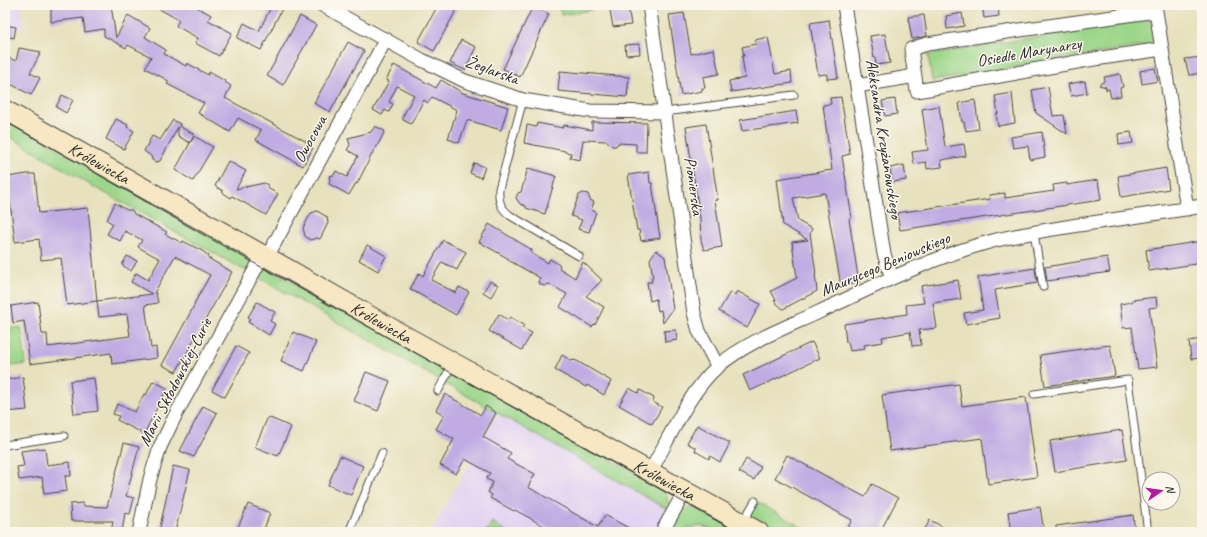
<svg xmlns="http://www.w3.org/2000/svg" width="1207" height="537" viewBox="0 0 1207 537" font-family="Caveat,sans-serif">
<style>
.built{fill:#e3d3f2}
.green{fill:#9bd689;stroke:#63805a}
.building{fill:#c0ace3}
.lines{fill:none;stroke-linecap:round;stroke-linejoin:round}
.lane-casing{stroke:#474641;stroke-width:9}
.street-casing{stroke:#474641;stroke-width:15}
.secondary-casing{stroke:#474641;stroke-width:21}
.lane{stroke:#fff;stroke-width:7}
.street{stroke:#fff;stroke-width:13}
.secondary{stroke:#f8e7c3;stroke-width:19}
.tram{stroke:#2b2b2b;stroke-width:1}
.labels{text-anchor:middle;dominant-baseline:central;stroke-width:3;stroke-linejoin:round;paint-order:stroke}
.street-label{font-size:17px;fill:#2b2b2b;stroke:#fbf7ec}
</style>
<rect width="100%" height="100%" fill="#fbf7ec"/>
<filter id="ink" filterUnits="userSpaceOnUse"><feTurbulence type="fractalNoise" baseFrequency=".025" numOctaves="2"/><feDisplacementMap in="SourceGraphic" scale="8" xChannelSelector="R" yChannelSelector="G"/><feConvolveMatrix kernelMatrix="1 2 1 2 8 2 1 2 1" color-interpolation-filters="sRGB"/></filter>
<filter id="wash" filterUnits="userSpaceOnUse"><feTurbulence type="fractalNoise" baseFrequency=".012" numOctaves="4" result="noise"/><feDisplacementMap in="SourceGraphic" scale="16" xChannelSelector="R" yChannelSelector="G"/><feGaussianBlur stdDeviation="0.9" result="paint"/><feColorMatrix in="noise" values="0 0 0 0 0 0 0 0 0 0 0 0 0 0 0 0 0 1.4 0 .05"/><feComposite in="paint" operator="in"/></filter>
<g filter="url(#wash)">
<rect width="100%" height="100%" fill="#e7e1bd"/>
<path class="built" d="M5,5H21L24,29L5,25Z
M499,413L667,509L656,532H430Z"/>
<path class="green" d="M559,5H590L591,10L561,15Z
M1146,19L1153,24L1155,38L1148,45L932,81L928,55Z
M5,118L251,258V266L248,272L94,187L5,134Z
M264,266L665,490L668,502L667,509L256,276Z
M21,327L26,364L5,367V329Z
M755,501L810,532H778L747,515Z
M692,507H694L742,532H716L711,529L701,526L687,528L680,532H668C674,522 679,508 692,507Z
M492,522L508,532H486Z"/>
<g id="blocks">
<path class="building" d="M61,5H111L116,38L128,15L150,28L145,37L166,50L164,54L186,66L187,63L208,75L209,72L225,81V82L231,86L225,98L307,142L306,144L313,148L303,166L256,140L261,130L238,118L230,132L198,113L204,103L167,84L169,81L145,68L151,57L128,45L126,48L104,36V29L85,32L83,18L51,22V6Z
M152,5H193L211,15L208,20L232,33L219,56L195,43L198,38L176,26L179,20Z
M272,5H284L261,50L237,38L244,23L259,31Z
M438,5H459L434,51L418,42Z
M609,5H628L631,25L613,27Z
M982,5H998L999,16L984,18Z
M533,6L549,14L520,77L503,69Z
M684,13L691,54L714,49L719,74L703,77L705,88H702V91L681,95L669,15Z
M962,13L964,26L947,29L946,16Z
M924,15L927,36L912,39L908,17Z
M300,16L316,25L283,85L267,76Z
M829,20L838,78L827,79V74L818,75L810,23Z
M5,25L16,27L14,38L5,36Z
M885,34L890,63L876,65L875,57L874,58L870,36Z
M768,37L775,74L791,71L792,83L731,92L729,81L745,78L742,56H744L742,47L756,44L755,40Z
M461,40L476,47L465,70L450,63Z
M348,42L364,51L330,112L314,103Z
M639,44L640,54L626,55L625,45Z
M19,48L41,52L30,73L40,78L31,95L5,81V56L16,61Z
M1202,57V73L1189,75L1185,59Z
M394,65L436,88L441,80L463,93L508,107L501,130L467,120L459,143L448,139L457,110L432,97L428,103L424,100L411,124L403,120V116L414,95L397,86L389,102L393,104L389,112L385,110L382,115L373,110L389,81L386,80Z
M1155,68L1158,81L1142,84L1140,71Z
M560,71L629,77L627,97L558,91Z
M1120,74L1123,87L1120,88L1121,96L1111,98L1109,89L1106,90V87L1099,85L1105,80L1104,77Z
M1085,81L1087,93L1071,96L1068,84Z
M1048,87L1053,116L1064,115L1067,134L1036,113L1032,90Z
M1012,93L1015,123L998,126L996,114H998L995,96Z
M62,95L73,100L66,113L56,107Z
M841,97L850,154L842,156L852,218L849,219L859,283L841,286L825,193L793,198L798,221L812,229L810,233L816,274H815L817,291L783,309L774,301L776,300L771,291L797,278L792,242L808,240L783,225L777,179L832,170L823,105L831,104L830,98Z
M895,99L897,114L885,116L882,101Z
M975,100L979,129L966,131L964,122H962L959,103Z
M939,106L945,147L964,144L966,156L941,160L942,167L927,169L926,162L914,164L912,152L928,150L922,109Z
M796,111L798,123L742,131L740,120Z
M116,119L128,125L127,127L134,131L124,149L106,139Z
M173,120L180,124L179,126L195,135L190,143L178,136V127L160,161L156,162L152,160L151,156L144,151L152,136L160,140Z
M592,122L647,123L646,152H636V144L618,143L616,146H612L607,141L583,140L580,160L570,158L571,153L565,152V151L524,143L527,125L536,127L537,123L563,128L564,125L592,130Z
M706,124L718,200H715L722,247L704,250L701,240L700,218L686,127Z
M375,126L385,131L376,148H375L357,184L356,183L349,195L329,184L330,181L329,176L334,175L336,171L347,177L358,156L347,150L350,145L348,138L371,132Z
M1042,132L1045,157L1030,160L1028,146L1013,148L1011,137Z
M1131,132L1133,143L1119,145L1118,134Z
M194,136L213,147L193,181L175,170Z
M228,161L246,171L236,189L264,183L268,185L269,189L278,194L266,215L232,196L231,198L222,192L223,191L215,186Z
M474,163L485,167L481,178L470,173Z
M904,165L906,180L892,182L890,168Z
M528,168L556,176L545,214L526,208V206L520,204L516,198L518,193L521,192Z
M1166,168L1169,189L1121,197L1118,176Z
M649,172L650,183H652L660,238L641,241L639,230H637L628,175Z
M27,174H35L39,213L88,208L97,301L152,294L131,282L136,273L148,280L160,259L138,247L142,240L125,231L120,241L107,234L113,224L107,220L115,203L127,210H132L134,214L167,232L165,234L182,243L183,241L202,251L209,256L208,258L232,272L176,372L162,365L195,304H194L210,275L175,256L154,293H156L158,303L145,305L151,348L156,347L157,358L112,364L111,353L30,364L24,321L13,323L11,306L38,302L42,334H47L48,347L130,336L127,314L99,317L97,301L67,305L61,258L41,260L39,239L15,242L7,177Z
M1098,180L1101,200L900,230L897,213L990,199L989,195L1005,193V198L1054,191L1053,185L1067,183V185Z
M583,193L588,194L590,200L594,202L591,210L596,212L589,232L578,229L582,220L571,216L579,195Z
M317,211L327,217L328,223L320,239L317,238L310,240L305,236L303,228L311,213Z
M489,224L532,250L531,253L548,263L550,259L560,265L559,268L575,278L583,262L602,280L586,296L604,307L595,325L594,324L592,327L560,307L567,294L549,284L544,286L538,283L540,278L535,275L508,260L509,259L479,242Z
M443,240L466,252L457,270L442,262L431,280L456,293L459,287L469,292L456,315L410,289L419,273L423,276Z
M1202,241V263L1149,271L1146,250Z
M367,245L386,256L378,271L359,260Z
M656,250L665,257L673,309L663,323L661,310L658,311L656,299L650,301L647,282H652L651,278H653L650,259Z
M127,256L137,261L131,271L122,265Z
M1107,257L1110,272L1047,281L1045,267Z
M1035,268L1037,283L995,290L1000,318L966,324L964,313L983,310L978,277Z
M958,280L961,299L933,303L937,328L919,330L921,345L912,346L910,332L882,337L883,342L864,345L865,349L850,351L848,342H846L844,324L907,314L906,305L924,303L921,286Z
M490,281L498,285L491,297L483,292Z
M737,291L760,304L747,328L719,311L730,292L735,295Z
M1156,297L1157,307L1149,308L1157,367L1138,369L1132,327L1123,328L1120,304L1132,302V300Z
M257,302L275,312L270,321L275,324L269,335L248,322L250,318L248,317Z
M499,314L508,320L510,317L524,325L522,328L532,333L522,350L489,331Z
M676,330L677,340L665,342L664,331Z
M293,332L316,342L304,371L281,361Z
M1202,339V358L1191,359L1189,341Z
M812,342L820,358L750,391L743,375Z
M1110,345L1115,376L1045,386L1040,355Z
M236,346L249,353L225,397L212,390Z
M562,355L572,361L573,360L577,361L611,381L604,395L587,385L586,387L555,370Z
M366,372L390,381L378,411L354,401Z
M23,377L27,410L5,412V380Z
M94,378L98,411L74,414L70,381Z
M153,381L167,388L144,434L117,420L119,416L113,414L117,404L135,412L144,394L146,395Z
M959,384L962,406L1026,397L1037,477L988,484L982,438L890,451L882,395Z
M629,388L638,393L640,390L654,398L653,402L662,407L652,424L619,405Z
M445,394L481,415L486,406L496,413L483,437L511,453L507,459L535,474L528,487L598,527L605,515L636,532H555L515,510L514,511L490,498L492,495L488,492L493,482L486,479L490,473L465,459L456,474L440,465L454,439L436,429L444,415L436,410Z
M203,406L217,413L194,457L180,451Z
M268,417L291,427L278,456L255,447Z
M697,425L730,443L720,462L710,456L709,459L695,451L696,448L687,443Z
M1122,430L1127,460L1055,472L1050,441Z
M124,443L139,447L126,496L134,498L130,514L125,513L122,532H111L113,521H71L70,504L83,503V506L107,507Z
M45,448L47,465L70,462L71,476H65L67,491L44,494L42,477L19,480L17,467L24,466L21,451Z
M787,455L865,497L872,484L898,498L880,532H845L852,520L775,478Z
M340,456L363,466L351,495L328,485Z
M746,459L761,467L754,480L739,472Z
M173,466L190,470L175,532H159Z
M248,504L270,513L263,532H236Z
M1040,507L1044,532H1011L1008,512Z
M1133,515L1135,532H1056V526Z
M930,520L952,532H923Z"/>
</g>
</g>
<g filter="url(#ink)">
<use href="#blocks" fill-opacity="0" stroke="#474641" stroke-width="1"/>
<g class="lines">
<g class="lane-casing">
<path id="lane" d="M523,100L499,189C498,202 501,209 511,216L579,256
M665,112L794,95
M1034,233L1043,287
M438,391L453,363
M1034,394L1128,380L1148,532
M5,445L64,436
M743,522L755,501
M349,532L382,453"/>
</g>
<g class="street-casing">
<path id="street" d="M322,5L422,60L465,81L523,100L590,111L665,112
M649,5L694,313L699,331L718,367
M844,5L884,254L892,278
M1156,11L1162,49L1088,60L917,91L911,49L927,44L1020,30Z
M1162,49L1187,209
M857,86L915,76
M267,257L386,39
M650,472C669,439 688,393 717,367C746,342 785,328 819,312C875,286 930,258 989,242C1018,234 1048,230 1078,225C1119,219 1161,213 1202,206
M139,532L150,479L160,447L176,414L263,255
M662,532L685,491"/>
</g>
<g class="secondary-casing">
<g id="secondary">
<path id="s1" d="M5,110L288,269L393,329L759,532"/>
</g>
</g>
<use href="#lane" class="lane"/>
<use href="#street" class="street"/>
<use href="#secondary" class="secondary"/>
<path class="tram" d="M5,121L211,239L737,532"/>
</g>
</g>
<g class="labels">
<g class="street-label">
<text transform="translate(1029 52) rotate(-10)">Osiedle Marynarzy</text>
<text transform="translate(492 70) rotate(20)">Żeglarska</text>
<text transform="translate(310 139) rotate(-61)">Owocowa</text>
<text transform="translate(884 139) rotate(81)">Aleksandra Krzyżanowskiego</text>
<text stroke="none"><textPath href="#s1" startOffset="108">Królewiecka</textPath></text>
<text transform="translate(694 186) rotate(82)">Pionierska</text>
<text transform="translate(885 264) rotate(-23)">Maurycego Beniowskiego</text>
<text stroke="none"><textPath href="#s1" startOffset="432">Królewiecka</textPath></text>
<text transform="translate(175 382) rotate(-63)">Marii Skłodowskiej-Curie</text>
<text stroke="none"><textPath href="#s1" startOffset="756">Królewiecka</textPath></text>
</g>
</g>
<rect width="1207" height="537" fill="none" stroke="#fbf7ec" stroke-width="20"/>
<g transform="translate(1161 491) rotate(77)"><circle r="19" fill="#fbf7ec" stroke="#a8a59f"/>
<path d="M0-3L7 15L0 10L-7 15Z" fill="#b5179e"/>
<text y="-6" font-size="11" font-weight="bold" text-anchor="middle" fill="#2b2b2b">N</text>
</g>
</svg>
